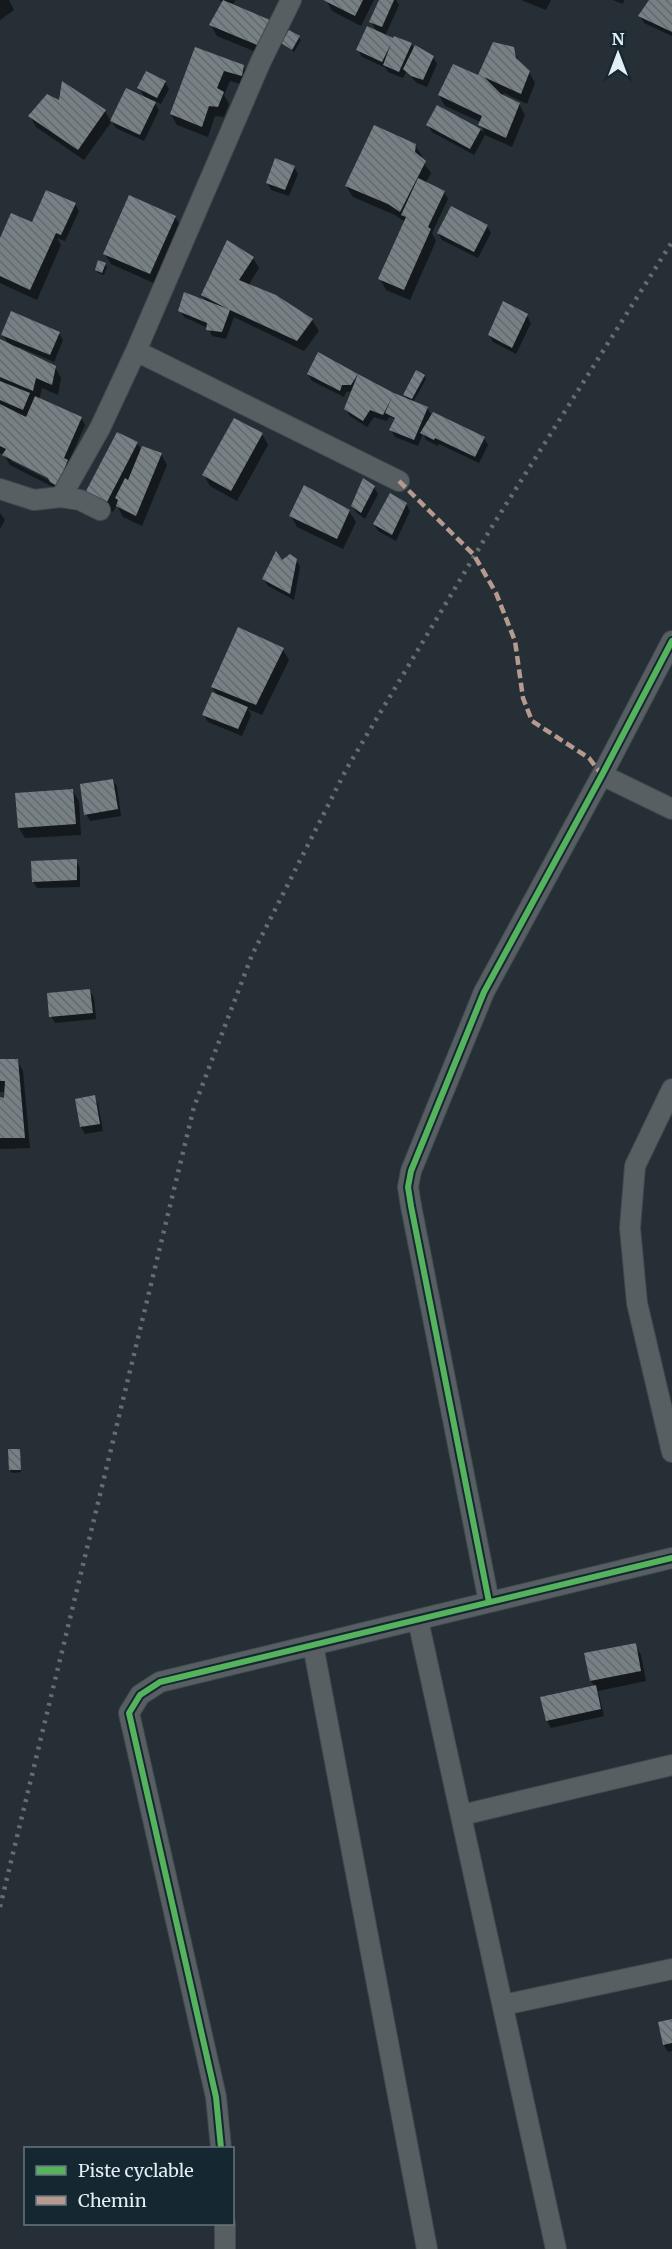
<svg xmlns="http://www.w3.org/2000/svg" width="672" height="2249" viewBox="0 0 672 2249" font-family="Merriweather,serif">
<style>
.shadow{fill:#0007;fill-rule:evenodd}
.building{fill:url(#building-back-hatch)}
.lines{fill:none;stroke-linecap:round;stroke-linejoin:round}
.street-casing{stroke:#414a4f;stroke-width:22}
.street{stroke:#575f63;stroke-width:20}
.rail{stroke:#666d70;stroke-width:4.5;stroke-dasharray:3 6;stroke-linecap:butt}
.quiet{stroke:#b69a8f;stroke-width:4.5;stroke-dasharray:9 4.5;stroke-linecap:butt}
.cycleway-casing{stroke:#152730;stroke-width:10}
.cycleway{stroke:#56b35d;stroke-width:6}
</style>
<defs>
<pattern id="building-back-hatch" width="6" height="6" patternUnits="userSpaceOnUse" patternTransform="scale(1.5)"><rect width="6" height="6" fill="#778085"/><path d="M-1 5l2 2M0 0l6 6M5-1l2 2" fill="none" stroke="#63696d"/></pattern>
</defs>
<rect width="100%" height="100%" fill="#252f35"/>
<path class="shadow" d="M0,0H9L14,10L0,20Z
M219,0H236L232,5L269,21L275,32L263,55L217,36L211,25L223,3Z
M326,0H374L361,26L332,11Z
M381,0H396L399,5L385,36L411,44L414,49L433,57L437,64L427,87L417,83L406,72L403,78L388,72L386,68L362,57L358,50L377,32L371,22Z
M521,0H551L546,10Z
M613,0H624L623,4Z
M650,0H672V36L644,23L640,16Z
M299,38L301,40L294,52L283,43Z
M513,48L520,64L529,72L535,83L527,104L504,93L502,96L519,104L525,115L512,147L485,135L474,155L432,132L428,125L438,107L484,132L481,122L445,106L439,95L479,77Z
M196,49L243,66L249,77L247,86L230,81L224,95L229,104L224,117L215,116L208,137L177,125L171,114Z
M165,82L169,89L161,104L153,100L159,110L144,141L116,128L112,121L84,160L36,127L30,116L60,103L63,83L105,111L111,122L127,90L145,98L139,88Z
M415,145L422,156L421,159L431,173L425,184L444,192L448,199L432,233L436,241L410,300L386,290L380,279L405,222L395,215L353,197L346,186Z
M294,167L298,174L289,196L271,190L267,182Z
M75,204L79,211L65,241L57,238L61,245L37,300L0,283V241Z
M175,217L182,228L156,284L111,264L105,254Z
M487,226L491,233L478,258L442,240L438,233Z
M253,258L259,268L248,286L275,296L312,320L319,331L304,351L234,317L226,339L212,336L208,328L184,317L180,310L207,302L202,295Z
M105,264L107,267L104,275L98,273L96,270Z
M527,316L531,323L516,354L493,342L489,335Z
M59,333L63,340L54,362L19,347L18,349L55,367L61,378L58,395L42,388L39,400L81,418L85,425L68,463L73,472L55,488L10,465L4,455L0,453V341L9,345L3,335ZM11,457L56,480L54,483L11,461Z
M319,354L408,400L405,395L424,376L426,379L413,402L427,408L432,416L484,438L488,445L479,463L439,444L438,446L426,440L423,434L418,446L395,437L391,430L396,419L389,417L387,421L374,417L367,427L350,416L346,409L353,391L346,392L344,397L312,381L308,374Z
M262,434L268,445L237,501L210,486L204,475Z
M137,443L142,451L161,454L167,465L142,526L123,517L117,505L113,512L92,504Z
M374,487L378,494L365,519L357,513L352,506Z
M406,504L410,511L396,541L378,531L374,524Z
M349,511L356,522L343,549L297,527L291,516Z
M0,513L5,520L0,529Z
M296,560L300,567L294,600L268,586L264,579L282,562Z
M283,650L289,660L262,715L248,709L251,715L242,736L208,722L204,715L218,696L212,687Z
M113,780L117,787L121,816L90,821L86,814Z
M72,790L79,801L81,835L25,838L19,828Z
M76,861L80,868V887L37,888L33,881Z
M90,991L94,998L96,1019L55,1023L51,1016Z
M17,1060L23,1071L30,1148L0,1149V1099L6,1100V1092H0V1061Z
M94,1097L98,1104L103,1131L85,1134L81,1127Z
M19,1451L21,1472L12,1473L10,1470Z
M635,1645L641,1655L646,1681L598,1691L604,1716L551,1728L547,1721L595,1687L591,1681Z
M672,2021V2051L668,2052L664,2045Z"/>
<path class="building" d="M223,0L270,20L257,45L209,25Z
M323,0H363L355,16Z
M379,0H394L382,27L369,22Z
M649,0H672V32L638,16Z
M367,26L393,38L394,36L412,43L399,72L383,65L391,44L382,62L356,50Z
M289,30L300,36L292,50L281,43Z
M493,42L514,47L516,58L530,71L521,94L484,77L501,94L520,103L506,138L478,125L482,116L438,95L453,64L478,75Z
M415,45L434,56L423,80L411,76L403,69Z
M195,47L244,65L242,76L224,71L217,88L224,92L218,107L209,106L202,127L170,114Z
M146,71L166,81L157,98L137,88Z
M62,81L106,110L78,150L28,116L47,94L59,100Z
M126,88L156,102L140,135L110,121Z
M437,105L481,129L470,149L426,125Z
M374,125L416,144L415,152L426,161L400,212L388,204L345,186Z
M275,158L295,166L285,190L266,183Z
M418,178L445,191L428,227L431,229L404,290L378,279L406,217L401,215Z
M46,190L76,203L61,235L56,233L30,290L0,276V238L11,213L32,222Z
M129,195L176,216L150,274L103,254Z
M451,206L488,225L474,252L437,233Z
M227,240L254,257L239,280L276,295L313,319L297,341L230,310L222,332L206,330L207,323L178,311L184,292L228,309L201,295Z
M98,260L106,263L102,273L95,270Z
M503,301L528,314L512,348L488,335Z
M11,311L60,332L50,355L1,335Z
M0,339L56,366L52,385L36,378L33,391L0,377Z
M318,352L358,374L351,385H342L340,391L307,374Z
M416,370L425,375L412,399L403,395Z
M358,374L394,393L428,407L414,440L389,430L395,418L385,413L392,397L383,415L370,410L363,421L344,409Z
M0,381L30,393L23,410L0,400Z
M35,396L82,417L64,458L68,460L57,486L50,482L48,478L2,455L6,449L0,446V404L26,417Z
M433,412L485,437L475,457L435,438L434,440L420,433Z
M234,418L263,433L231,491L202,475Z
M117,432L138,442L107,502L85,493Z
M142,446L162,453L136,516L116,506L118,500L115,498L125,478L128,480Z
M363,478L375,486L361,513L351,506Z
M304,485L350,510L337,539L289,516Z
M390,493L407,503L392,535L373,524Z
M276,551L282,560L290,554L297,559L290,594L262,579Z
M238,627L284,648L256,705L211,687Z
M212,692L248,707L238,729L202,715Z
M113,779L118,809L84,815L80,784Z
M73,789L76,824L18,828L15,793Z
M77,859V880L32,882L31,861Z
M90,989L93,1013L49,1017L47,993Z
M0,1059H18L25,1138H0V1097L4,1098L5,1081H0Z
M95,1095L100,1124L80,1127L75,1099Z
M8,1449H20L21,1470H9Z
M636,1643L641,1671L590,1681L584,1653Z
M596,1685L601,1709L546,1721L540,1697Z
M672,2019V2043L663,2045L658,2022Z"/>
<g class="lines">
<g class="street-casing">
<path id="street" d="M136,351L399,481
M0,489L34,500L61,497L80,500L100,510
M61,497L100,428L136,351L261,61L291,0
M602,775L672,809
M672,1089L635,1166L630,1228L637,1303L672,1452
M489,1602L411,1206L408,1187L411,1171L484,992L602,775L672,641
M418,1620L556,2249
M313,1645L427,2249
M462,1815L672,1765
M503,2005L672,1969
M221,2148L216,2097L129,1713L140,1695L160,1682L672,1558
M225,2224V2249"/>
</g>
<use href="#street" class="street"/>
<path class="rail" d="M0,1907L194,1107L252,955L347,768L493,525L672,242"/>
<path class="quiet" d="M399,481L474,555L496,593L515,641L523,698L532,721L589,758L602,775"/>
<g class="cycleway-casing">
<path id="cycleway" d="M489,1602L411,1206L408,1187L411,1171L484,992L602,775L672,641
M221,2148L216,2097L129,1713L140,1695L160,1682L672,1558"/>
</g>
<use href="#cycleway" class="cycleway"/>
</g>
<rect x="24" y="2147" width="210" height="78" fill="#152730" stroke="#67777e" stroke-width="1.5"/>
<rect x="36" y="2166" width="30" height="9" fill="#56b35d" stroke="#67777e" stroke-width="1.5"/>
<text x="78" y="2177" font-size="18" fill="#e3eef4">Piste cyclable</text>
<rect x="36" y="2196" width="30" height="9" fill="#b69a8f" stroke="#67777e" stroke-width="1.5"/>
<text x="78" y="2207" font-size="18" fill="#e3eef4">Chemin</text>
<g transform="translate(618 54)" stroke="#152730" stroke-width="4.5" paint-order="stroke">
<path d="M0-4.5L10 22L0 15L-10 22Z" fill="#e3eef4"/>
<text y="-9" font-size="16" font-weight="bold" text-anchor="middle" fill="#e3eef4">N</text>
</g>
</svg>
